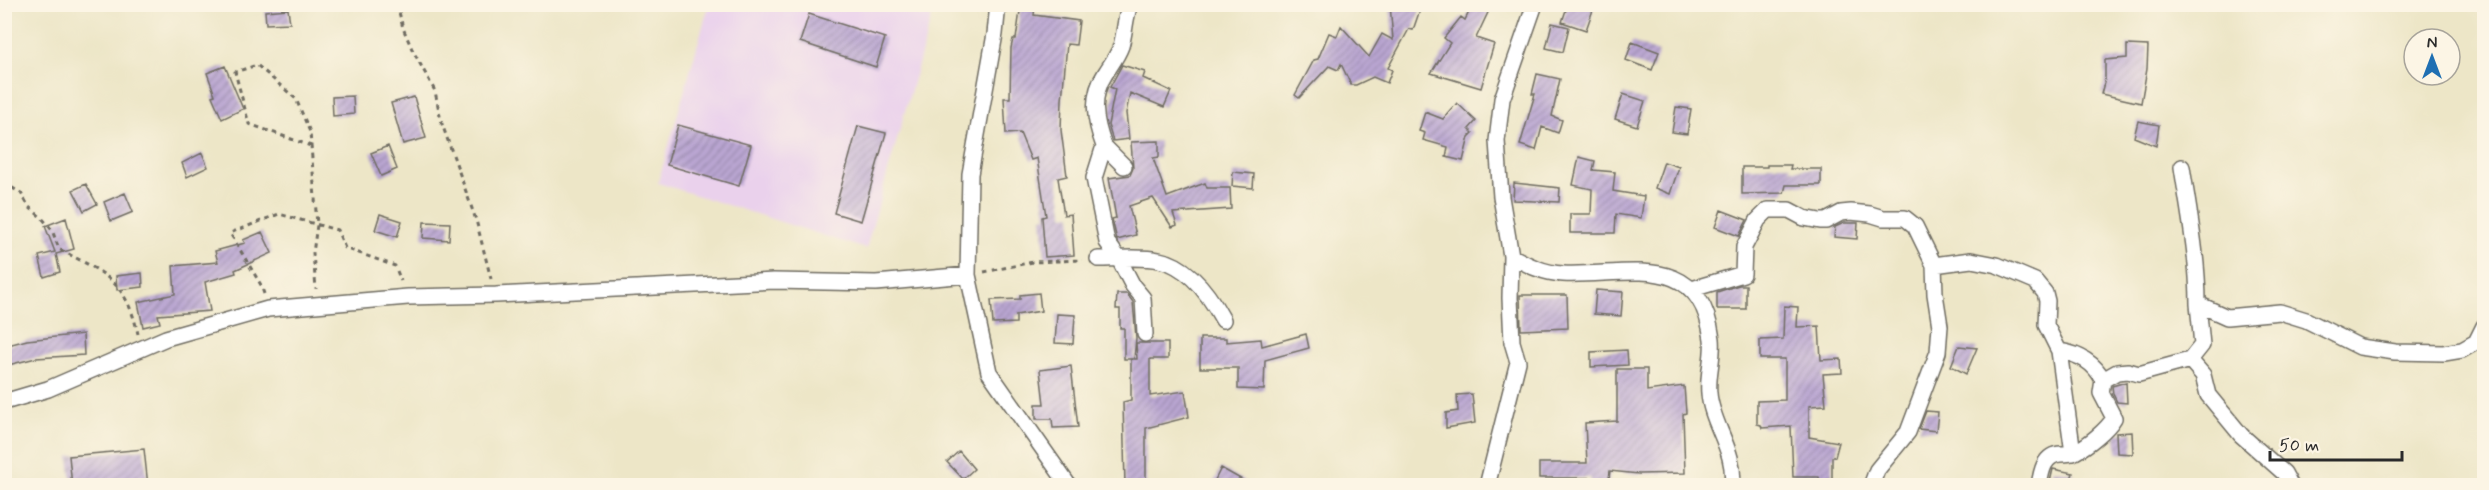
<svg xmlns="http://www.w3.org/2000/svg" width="2489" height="490" viewBox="0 0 2489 490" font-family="Mynerve,sans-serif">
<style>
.built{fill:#ead1ec}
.building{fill:url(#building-hatch)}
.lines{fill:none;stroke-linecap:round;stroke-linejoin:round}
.street-casing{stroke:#6f6c62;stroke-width:18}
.path{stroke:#6f6c62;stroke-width:3;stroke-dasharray:4.5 4.5;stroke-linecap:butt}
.street{stroke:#fff;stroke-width:15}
</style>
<defs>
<pattern id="building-hatch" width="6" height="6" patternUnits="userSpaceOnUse" patternTransform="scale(1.5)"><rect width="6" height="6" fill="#baa6d2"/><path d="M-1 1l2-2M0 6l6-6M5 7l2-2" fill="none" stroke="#9787ab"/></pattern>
</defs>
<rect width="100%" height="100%" fill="#fcf5e5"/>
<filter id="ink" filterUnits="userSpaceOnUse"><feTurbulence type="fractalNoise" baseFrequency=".0167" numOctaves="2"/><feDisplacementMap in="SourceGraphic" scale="12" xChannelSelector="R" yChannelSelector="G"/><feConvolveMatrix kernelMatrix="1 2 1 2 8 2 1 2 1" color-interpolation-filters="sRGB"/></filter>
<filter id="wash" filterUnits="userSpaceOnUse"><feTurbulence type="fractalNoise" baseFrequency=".008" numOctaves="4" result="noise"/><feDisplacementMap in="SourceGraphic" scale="24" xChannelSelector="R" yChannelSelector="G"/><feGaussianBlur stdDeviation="1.35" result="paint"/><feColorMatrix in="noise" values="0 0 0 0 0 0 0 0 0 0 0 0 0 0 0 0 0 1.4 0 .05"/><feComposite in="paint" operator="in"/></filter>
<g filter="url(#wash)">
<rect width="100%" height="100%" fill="#ede6c7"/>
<path class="built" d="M709,5H935L866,249L658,183Z"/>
<g id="blocks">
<path class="building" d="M1021,4H1035L1034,15L1079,21L1076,45L1067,44L1062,100L1061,130L1067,176L1058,178L1064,215L1071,214L1074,255L1045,257L1042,217L1046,216L1037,158L1031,160L1020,133L1006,134L1004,98H1010L1011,48L1013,39H1016Z
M1390,4H1422L1413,30L1409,29L1388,68L1392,70L1387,83L1373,77L1356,85H1351L1341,64L1338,70L1329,66L1299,98L1295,95L1314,60L1318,59L1329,33L1337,36L1341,26L1369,57L1382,34L1393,40Z
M1473,4H1492L1476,38L1494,44L1481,88L1431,73L1450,43L1444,38L1461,17L1465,20Z
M1568,4H1595L1586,30L1562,22Z
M288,9L290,23L266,24L265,11Z
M809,14L885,38L876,67L800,42Z
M1552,23L1569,27L1563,52L1546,48Z
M1632,42L1659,52L1652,70L1626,60Z
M2127,45L2148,46L2147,69L2141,103L2101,94L2105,79V60L2127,58Z
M1122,65L1145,72L1143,78L1171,91L1164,107L1130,93L1126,113L1129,139L1113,141L1108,125L1115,89L1110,87Z
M225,66L243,109L222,119L212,96L215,95L207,73Z
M1537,74L1560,79L1552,116L1562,120L1558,133L1542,127L1536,150L1520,145L1535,94H1532Z
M1623,94L1645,101L1637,126L1615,119Z
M353,96L354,114L333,116L332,97Z
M414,97L426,138L403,144L391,103Z
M1457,103L1476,121L1469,129L1473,133L1469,137L1463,161L1446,157L1448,147L1423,140L1425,133L1419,131L1425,112L1443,119Z
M1676,107L1691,109L1687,134L1672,132Z
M2138,121L2159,125L2156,146L2134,137Z
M678,125L751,145L739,186L667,165Z
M858,126L886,133L861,221L834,213Z
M1159,141V157L1153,158L1167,197L1205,183L1207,188H1230L1231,209L1173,213L1177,225L1172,227L1153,198L1129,206L1136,235L1117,240L1112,219L1116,218L1109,178L1130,175L1133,168L1131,142Z
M388,146L397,169L381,176L371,153Z
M202,153L208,167L187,177L182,163Z
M1579,157L1595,161L1593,170L1615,172L1613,191L1644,196L1641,218L1616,214L1615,233H1570V214H1591L1592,189L1573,185Z
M1664,162L1679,167L1670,194L1655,188Z
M1767,165H1791L1790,169H1821V185H1786L1784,193L1742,194V167H1767Z
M1233,172L1254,174L1253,188L1232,186Z
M1514,183L1560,188L1559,202L1513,200Z
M86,184L97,204L84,211L73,190Z
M125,193L133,212L111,221L104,202Z
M1721,210L1747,220L1739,236L1715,227Z
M380,214L402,221L397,237L375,230Z
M66,218L74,249L56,254L60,272L44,277L39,256L55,252L45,226Z
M424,222L450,223L449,240L423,238Z
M1844,223H1858L1857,239L1834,237L1835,227Z
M262,232L272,253L235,270L236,273L205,282L210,311L158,315L160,323L143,327L138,302L175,294L173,266L218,262L215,251L245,243L243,240Z
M142,273L143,287L117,290L116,276Z
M1739,285H1746V309H1717V292Z
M1596,290L1623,292L1621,316L1594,314Z
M1039,293L1041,311L1016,315V323L993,324L991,300L1020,299V295Z
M1117,294H1127L1133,302L1136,338L1134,359H1137L1136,343H1168V359H1150V396L1185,391L1189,417L1146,428V486H1125L1123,402L1131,400V359H1133H1124V328H1120V309H1116Z
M1520,295H1567L1568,328L1521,330Z
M1784,306L1798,307L1797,327L1819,326L1821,360L1841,359L1842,373L1823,374L1826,405L1809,406V437L1839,442L1835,457H1832V486H1820L1819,477H1793L1791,426L1762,428L1761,425L1757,424V401L1785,400V359H1760V340L1783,339Z
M1057,314L1075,315L1073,344L1055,343Z
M83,334L84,355L36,358L4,366V346L27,340Z
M1306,334L1309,348L1265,360L1264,390L1238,389V368H1200V338H1226V342L1261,339L1262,346Z
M1959,346L1977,348L1966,374L1951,366Z
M1627,350L1628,365L1591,367V352Z
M1071,366L1078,427L1053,428L1052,419H1036V404H1044L1040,370Z
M1617,369H1647V391L1684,386L1686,413L1683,414L1685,473L1639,474L1610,471L1608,486H1590L1591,478H1539V463H1587L1585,423L1617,421Z
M2126,382L2127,403L2117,402L2113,394L2112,386Z
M1472,394L1475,423L1446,428V413L1458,411L1457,395Z
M1926,411L1938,412L1936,431L1919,429Z
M2132,432L2133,454L2117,453L2116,433Z
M144,449L148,486H72L69,456Z
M959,451L974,469L963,479L947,462Z
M1221,468L1253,486H1212Z
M2053,469L2073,473L2069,486H2049Z"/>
</g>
</g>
<g filter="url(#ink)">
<use href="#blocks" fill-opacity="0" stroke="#6f6c62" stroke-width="1.5"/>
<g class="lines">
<g class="street-casing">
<path id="street" d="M998,4L995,34L970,174L968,275L989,372L1069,486
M1104,146C1095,122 1090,97 1105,74C1111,64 1117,57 1121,46C1125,32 1125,18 1130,4
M1124,166L1104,146L1094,178L1107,242L1119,259L1133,286L1143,298L1145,334
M2182,167C2189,213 2198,258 2198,304L2227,317L2280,312L2306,320L2360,347L2395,352L2444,353L2462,350L2476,342L2484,326
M1511,256C1528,265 1543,273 1563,274C1626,277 1700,248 1712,339C1714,357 1707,375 1709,393C1711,424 1737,451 1732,486
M1098,259C1117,259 1140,256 1159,260C1188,265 1210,296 1223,320
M1934,265L1971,260L1997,265L2035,281L2045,293L2047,301L2046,325L2059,351C2079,354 2094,362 2103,380
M1692,289L1743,274L1744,247L1758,220L1768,210H1789L1804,218L1820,221H1826L1841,213L1851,212L1870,214L1883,218H1905L1915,226L1934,265L1935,294L1940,326L1938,352L1908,432L1877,470L1871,486
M2198,304L2202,345L2190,360L2203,375L2208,395L2241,435L2284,473L2291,486
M2059,351L2073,453
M4,402L48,389L166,338L268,309L408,297L496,295L774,281L876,283L968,275
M1487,486L1518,362L1512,342L1510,298L1511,256L1501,197L1497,141L1502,99L1535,4
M2039,486C2041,472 2044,454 2061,454C2066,454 2071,454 2075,452C2088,445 2107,430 2114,418L2101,393L2103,380L2117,372L2128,371L2139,374L2190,360"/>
</g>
<path class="path" d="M397,4L403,28L412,49L435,91L441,121L476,220L491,279
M311,146L249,124L235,72L257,65L296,99L310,132L317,225L313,253L316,289
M4,183L21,193L29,207L42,218L52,230L59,249C104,273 126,280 138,334
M984,272L1033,262L1082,260
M264,294L261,285L230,233L279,214L337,230L345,248L395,266L401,281"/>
<use href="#street" class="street"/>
</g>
</g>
<rect width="2489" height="490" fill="none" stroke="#fcf5e5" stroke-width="24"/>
<g transform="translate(2432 57)"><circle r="28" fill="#fcf5e5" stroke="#a8a49b" stroke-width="1.5"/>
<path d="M0-4.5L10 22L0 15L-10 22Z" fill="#1f6fb2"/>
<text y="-9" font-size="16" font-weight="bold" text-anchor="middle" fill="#2b2b2b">N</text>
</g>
<path d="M2270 451v9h132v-9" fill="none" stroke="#2b2b2b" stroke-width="3"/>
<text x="2279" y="451" font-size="18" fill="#2b2b2b" stroke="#fcf5e5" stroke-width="4.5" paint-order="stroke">50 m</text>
</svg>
